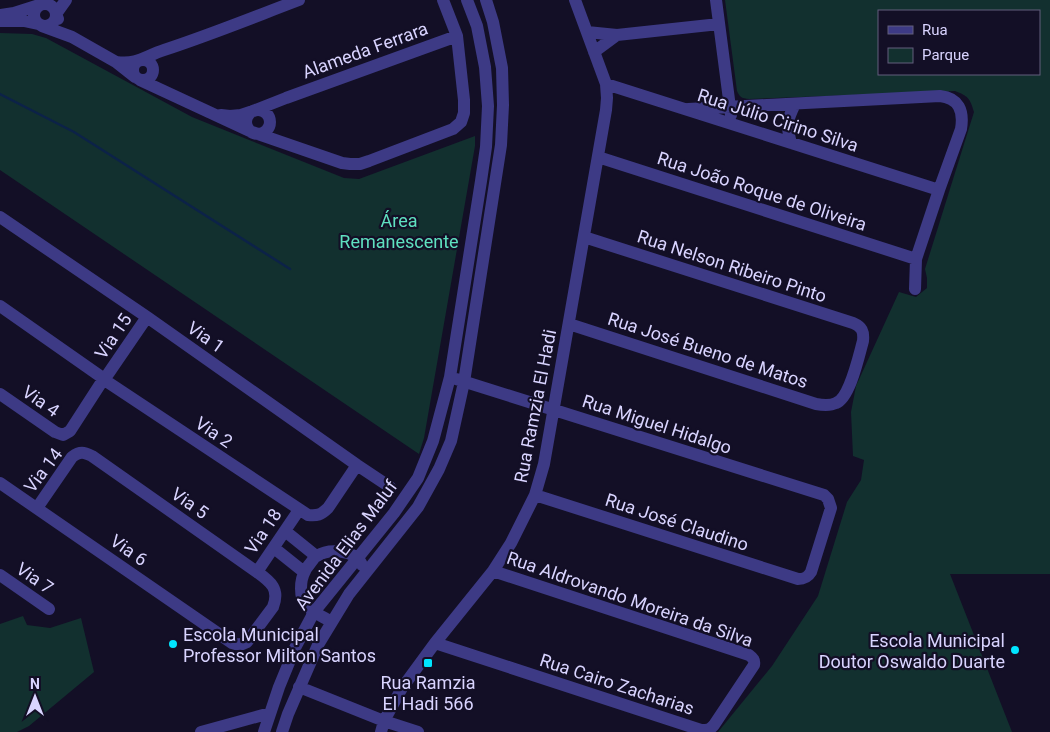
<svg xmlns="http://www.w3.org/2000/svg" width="1050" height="732" viewBox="0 0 1050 732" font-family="Roboto,sans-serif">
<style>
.green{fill:#12302f;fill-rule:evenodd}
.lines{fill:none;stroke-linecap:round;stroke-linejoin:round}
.stream{stroke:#0c2248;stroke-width:2.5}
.minor{stroke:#3d3a85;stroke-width:12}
.poi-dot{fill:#00e5ff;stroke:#130f26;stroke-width:2}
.labels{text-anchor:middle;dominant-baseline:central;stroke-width:4.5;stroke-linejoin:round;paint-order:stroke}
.street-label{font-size:18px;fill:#d9d4ff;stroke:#130f26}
.park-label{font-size:18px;fill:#5fe0c0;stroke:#130f26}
.poi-label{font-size:18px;fill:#d9d4ff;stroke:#130f26;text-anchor:start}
</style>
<rect width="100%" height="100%" fill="#130f26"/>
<path class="green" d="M725,0H1050V574H950L1012,732H718L772,666L818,596L847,502L861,480L864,460L853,456L851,412L856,386L899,292L916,297L927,288V278L925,269L974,112C970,98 968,96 955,91L749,99C742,98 740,98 737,91ZM879,11H1039V74H879Z
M0,33L32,34L46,38L192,117L344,178L359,179L475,136V146L424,438L419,454L0,170Z
M23,616L27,625L50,628L81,618L94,672L29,726L17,732H0V624Z"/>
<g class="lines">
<path class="stream" d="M0,94L74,132L290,269"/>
<path class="minor" d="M716,0L731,115
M34 15a11 11 0 1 1 22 0a11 11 0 1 1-22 0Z
M0,15L14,13L39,5
M58,19L56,14L66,0
M0,21H24L38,24
M42,26L72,37L116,62L135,77
M587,32L617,35L594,52
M617,35L719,24
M133 70a10 10 0 1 1 20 0a10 10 0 1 1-20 0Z
M116,62C138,65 145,56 164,50C210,35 254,17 299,0
M140,80L252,132L342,163L350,164H360L369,161L453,129L461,122L464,113V100L457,36L443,0
M606,84L939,190
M688,109L940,96C959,98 964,111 961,129L939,190L916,259L915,289
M246 122a12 12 0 1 1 24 0a12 12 0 1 1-24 0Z
M221,115L230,116L241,115L253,111L286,98L457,36
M791,143C786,125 787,120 795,104
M598,157L916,259
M0,217L147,317L357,465L390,487
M0,306L100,376
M569,324L816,404C822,405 830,406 836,403C850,398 859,355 863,341C864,331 862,327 853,323L584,237
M108,374L147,317
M456,379L824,495L828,499L831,508L811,572C808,577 805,579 798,579L535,495
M109,383L308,515C317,516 321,515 328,508L357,465
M0,394L55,432L63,435L70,431L101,383
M0,483L232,643C238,645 242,645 247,642L273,607C280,589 271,582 257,572L92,456C84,452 80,451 72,457L37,508
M285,531L316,556
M274,548L304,572
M257,572L299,510
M0,575L49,609
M332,622C324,617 312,613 306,605C299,597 300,580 305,571C306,568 310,564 312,561C313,560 315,556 317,556C329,548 356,550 362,565
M435,643L701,730C707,730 710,730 714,725L754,665C755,660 753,658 749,655L493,571
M299,687L384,721L418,732
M201,732L270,713
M264,732L279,687L295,648L314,612L394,513L418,478L433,441L450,377L481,181L486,147L488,106L485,67L477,26L467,0
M282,732L288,714L318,645L349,594L418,507L439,469L451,441L464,382L501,145L503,105L502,68L493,22L486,0
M381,732L384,721L402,688L435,643L493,571L511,543L535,495L544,464L606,110L607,98L606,84L575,0"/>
</g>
<g class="poi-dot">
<circle cx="173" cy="644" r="5"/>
<circle cx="1015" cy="650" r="5"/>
<rect x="423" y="658" width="10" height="10" rx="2.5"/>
</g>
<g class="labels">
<g class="street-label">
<text transform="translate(365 50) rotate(-20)">Alameda Ferrara</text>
<text transform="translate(778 120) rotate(18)">Rua Júlio Cirino Silva</text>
<text transform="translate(762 191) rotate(18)">Rua João Roque de Oliveira</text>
<text transform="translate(732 266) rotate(18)">Rua Nelson Ribeiro Pinto</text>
<text transform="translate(113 336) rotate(-56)">Via 15</text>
<text transform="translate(206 337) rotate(35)">Via 1</text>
<text transform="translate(708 350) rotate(18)">Rua José Bueno de Matos</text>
<text transform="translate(41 401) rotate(35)">Via 4</text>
<text transform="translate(535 406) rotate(-79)">Rua Ramzia El Hadi</text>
<text transform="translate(657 424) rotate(18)">Rua Miguel Hidalgo</text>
<text transform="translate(214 432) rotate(34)">Via 2</text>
<text transform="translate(43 470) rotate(-53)">Via 14</text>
<text transform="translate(190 503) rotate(35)">Via 5</text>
<text transform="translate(677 522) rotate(18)">Rua José Claudino</text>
<text transform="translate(263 531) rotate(-56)">Via 18</text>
<text transform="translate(346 545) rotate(-53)">Avenida Elias Maluf</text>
<text transform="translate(129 550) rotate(35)">Via 6</text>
<text transform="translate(35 578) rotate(35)">Via 7</text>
<text transform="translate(630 599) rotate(19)">Rua Aldrovando Moreira da Silva</text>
<text transform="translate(617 684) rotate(18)">Rua Cairo Zacharias</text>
</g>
<g class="park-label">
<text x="399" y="220">Área<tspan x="399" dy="21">Remanescente</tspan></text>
</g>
<g class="poi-label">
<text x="183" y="634">Escola Municipal<tspan x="183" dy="21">Professor Milton Santos</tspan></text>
<text x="1005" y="640" text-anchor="end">Escola Municipal<tspan x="1005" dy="21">Doutor Oswaldo Duarte</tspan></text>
<text x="428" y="682" text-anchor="middle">Rua Ramzia<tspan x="428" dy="21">El Hadi 566</tspan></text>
</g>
</g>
<rect x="878" y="10" width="162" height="65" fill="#130f26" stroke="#625e7d"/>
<rect x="888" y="26" width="25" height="8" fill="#3d3a85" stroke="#625e7d"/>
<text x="922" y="35" font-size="15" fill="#d9d4ff">Rua</text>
<rect x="888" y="48" width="25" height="15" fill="#12302f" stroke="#625e7d"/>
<text x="922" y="60" font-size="15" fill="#d9d4ff">Parque</text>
<g transform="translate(35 697)" stroke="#130f26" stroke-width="4" paint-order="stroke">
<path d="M0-4L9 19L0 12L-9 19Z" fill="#d9d4ff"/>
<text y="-8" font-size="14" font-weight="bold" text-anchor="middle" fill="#d9d4ff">N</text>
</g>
</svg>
